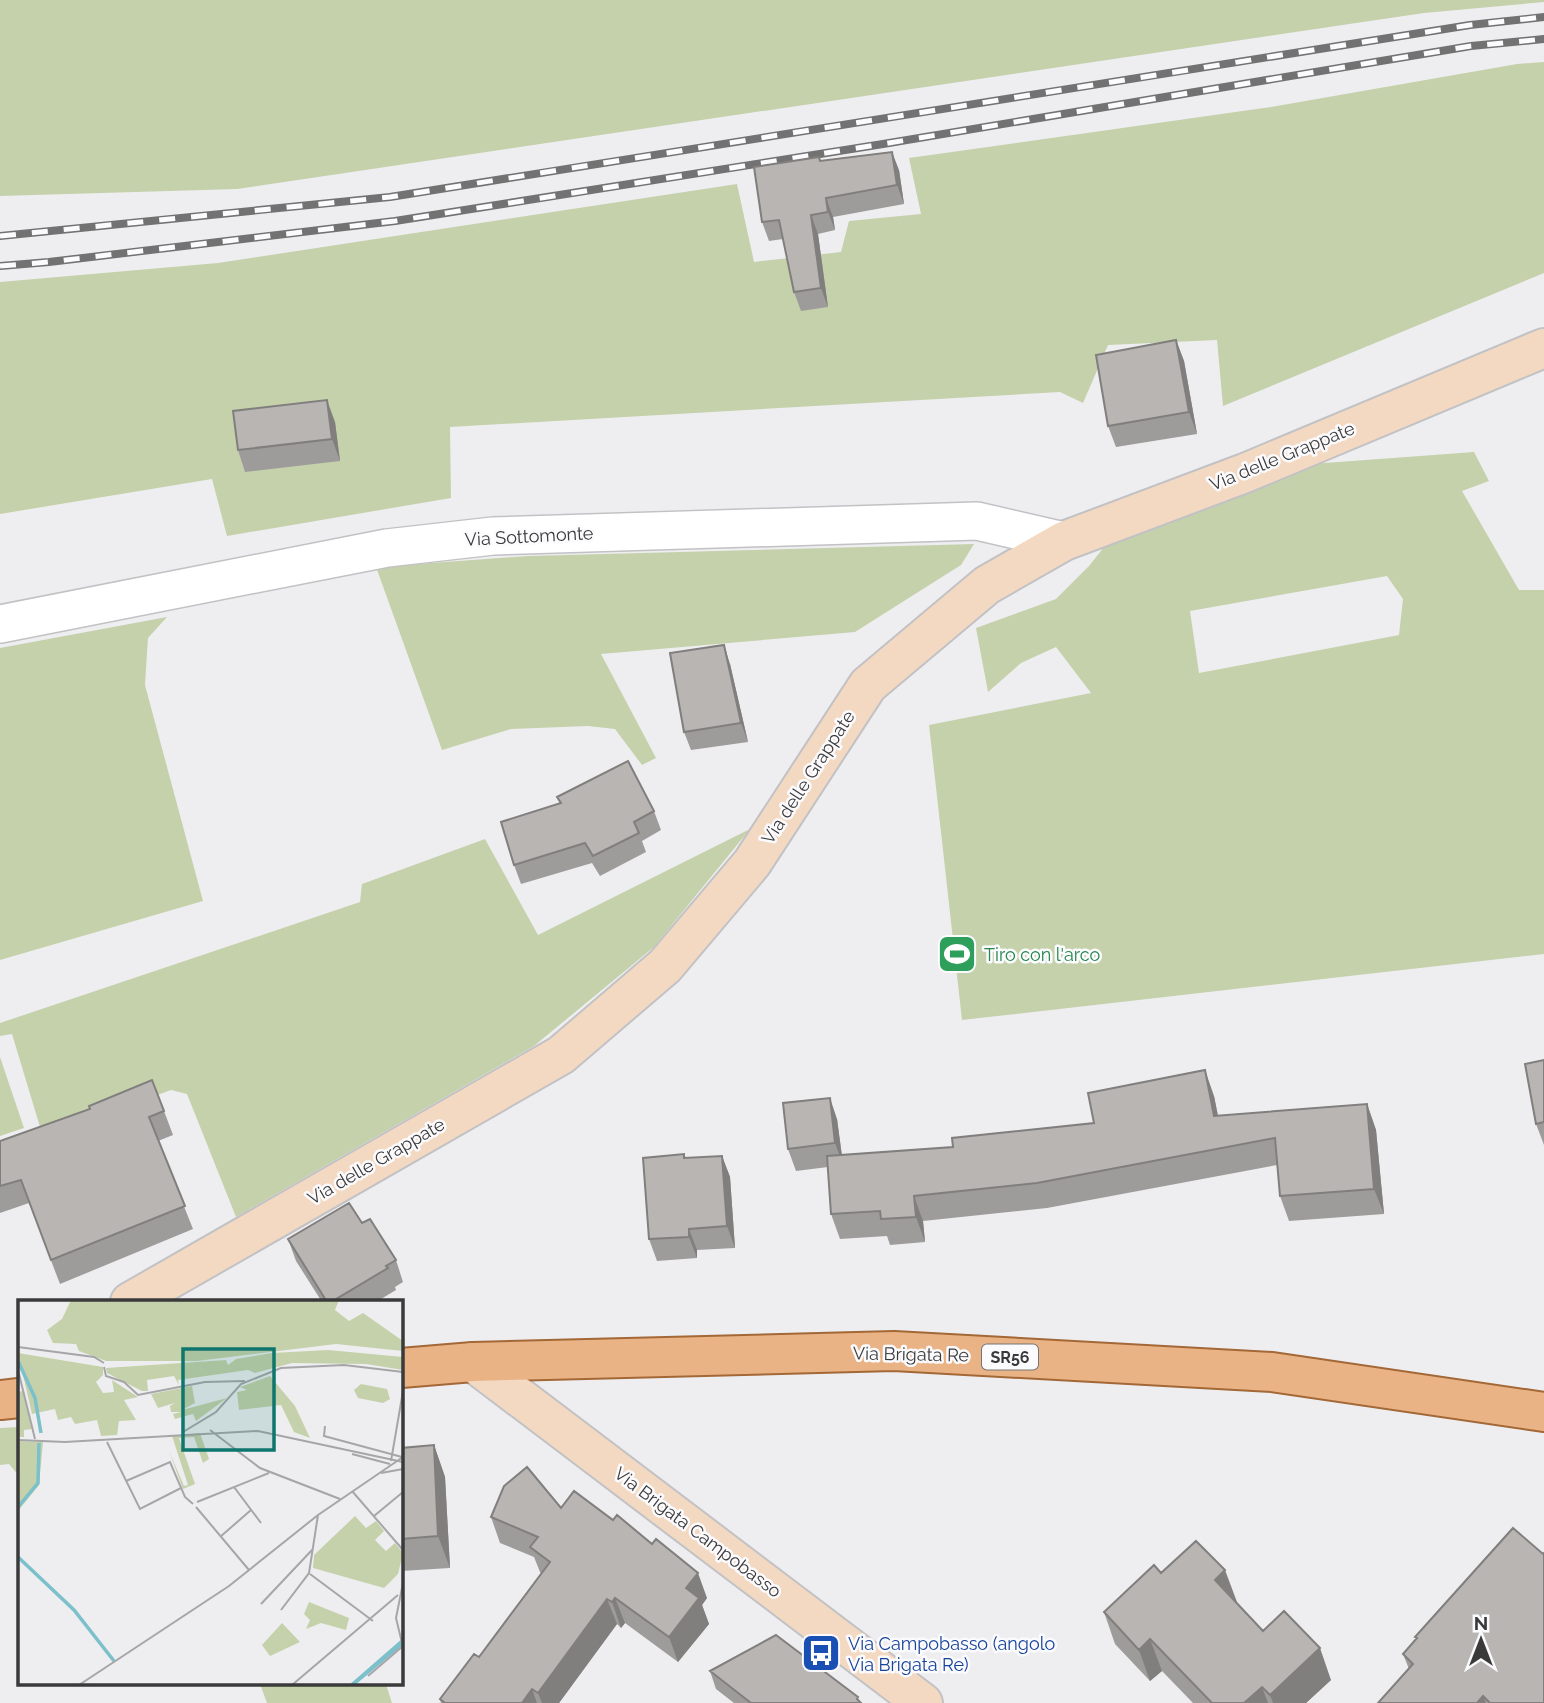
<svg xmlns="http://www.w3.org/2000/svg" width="1544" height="1703" viewBox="0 0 1544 1703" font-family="Raleway,sans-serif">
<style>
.green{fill:#c5d1ab;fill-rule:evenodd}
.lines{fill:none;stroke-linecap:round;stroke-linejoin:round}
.street-casing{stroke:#c2c2c5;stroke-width:40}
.secondary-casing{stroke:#c2c2c5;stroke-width:42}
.primary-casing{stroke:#a36836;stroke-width:42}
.street{stroke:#fff;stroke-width:37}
.secondary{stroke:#f4d9c2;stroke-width:38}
.primary{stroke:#e9b385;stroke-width:38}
.rail-casing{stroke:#727273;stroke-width:8}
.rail{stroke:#fbfbfe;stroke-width:5;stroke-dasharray:16;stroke-linecap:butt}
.wall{fill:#9e9c9a}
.shaded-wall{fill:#817f7d}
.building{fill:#b8b5b3;stroke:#817f7d;stroke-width:2}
.labels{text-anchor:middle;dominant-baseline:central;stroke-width:5;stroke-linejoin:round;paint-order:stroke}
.shield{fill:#fbfbfe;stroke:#747476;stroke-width:2}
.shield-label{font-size:16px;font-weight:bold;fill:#3a3a3b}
.street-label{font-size:18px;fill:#3a3a3b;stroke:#fbfbfe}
.leisure-label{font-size:18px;fill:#27864d;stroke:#fbfbfe;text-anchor:start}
.transit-label{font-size:18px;fill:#164399;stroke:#fbfbfe;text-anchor:start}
.inset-river{fill:none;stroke:#7bc0ca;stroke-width:3.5}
.inset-road{fill:none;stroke:#a6a6a8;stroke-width:2}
.view{fill:#0f766e;fill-opacity:0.15;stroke:#0f766e;stroke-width:3.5}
.inset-edge{fill:none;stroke:#3a3a3b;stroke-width:3.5}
</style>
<rect width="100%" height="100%" fill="#eeeef1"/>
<path class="green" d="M0,0H1544V2L1424,13L237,189L0,196Z
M1544,62V273L1223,406L1217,340L1108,345L1083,403L1060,392L450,427L451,498L227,536L212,479L0,514V282L218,263L737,184L754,262L841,252L849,221L921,214L909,158L1271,107L1517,64Z
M1474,452L1489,481L1462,491L1519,590H1544V954L962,1020L929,725L1091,693L1056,647L1021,663L988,692L976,628L1056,599L1089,566L1112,537L1246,494L1311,464ZM1387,576L1403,599L1399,635L1199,673L1190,611Z
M974,544L961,565L855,632L601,654L656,758L642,765L615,729L588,726L511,729L442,750L376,567L529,556Z
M167,617L148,638L145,685L203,901L0,960V648Z
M750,829L654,947L534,1046L236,1217L187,1094L171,1090L43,1137L12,1034L0,1036V1023L360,902L362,884L485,839L538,935Z
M0,1057L24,1128L0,1136Z
M19,1427V1476L9,1464L0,1465V1428Z
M260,1684H386L392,1703H267Z"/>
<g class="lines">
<g class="street-casing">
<path id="street" d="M0,624L387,548L493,536L977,521L1064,541"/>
</g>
<g class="secondary-casing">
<path id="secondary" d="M130,1302L561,1055L665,966L752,863L868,685L987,585L1064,541L1245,473L1544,348
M473,1362L923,1703"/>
</g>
<g class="primary-casing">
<path id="primary" d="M401,1368L473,1362L894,1351L1272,1372L1544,1412
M0,1400L19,1398"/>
</g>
<use href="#street" class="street"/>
<use href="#secondary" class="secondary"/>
<use href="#primary" class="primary"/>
<g class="rail-casing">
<path id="rail" d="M0,236L390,197L1470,25L1544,17
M0,266L49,262L395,221L883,144L1471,46L1544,39"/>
</g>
<use href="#rail" class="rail"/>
</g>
<path class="wall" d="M819,157L821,161L899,170L904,204L833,217L835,230L818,234L828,307L801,311L794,292L783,239L769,241L762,222Z
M1176,340L1184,361L1197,434L1116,447L1108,426Z
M335,422L340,461L245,472L238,450Z
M730,664L748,742L691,750L684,732Z
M557,797L654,811L661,830L642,841L646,852L600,876L592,863L521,884L514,865L560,804Z
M1544,1060V1145L1536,1124Z
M1214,1096L1218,1116L1367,1104L1376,1130L1384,1214L1289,1221L1280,1196L1277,1165L1047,1208L923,1221L925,1242L890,1245L887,1236L840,1239L831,1214L828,1167L796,1171L788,1149L837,1119L842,1155L953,1147L1094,1123Z
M164,1111L173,1135L158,1141L193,1229L60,1284L29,1203L0,1213V1141Z
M684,1154L686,1158L722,1156L730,1177L735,1248L697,1250V1258L657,1261L649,1239Z
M362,1223L396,1260L403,1282L395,1287L396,1290L376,1302H322L296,1261L288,1239Z
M434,1445L445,1477L450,1568L401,1571V1448Z
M561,1508L707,1598L702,1605L709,1624L678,1662L625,1623L621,1628L617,1624L559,1703H441L440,1699L479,1657L541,1573L540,1572L534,1557L500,1543L491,1517Z
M1543,1554L1544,1703H1378L1409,1669L1403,1654L1416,1639L1415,1637Z
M1161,1573L1237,1602L1236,1603L1263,1631L1331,1680L1306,1703H1193L1162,1671L1150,1681L1115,1644L1104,1612Z
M710,1671L860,1702L861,1703H734L716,1689Z"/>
<path class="shaded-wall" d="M892,152L899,170L904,204L897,185Z
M826,198L833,217L835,230L828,212Z
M811,215L818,234L828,307L821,288Z
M1176,340L1184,361L1197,434L1189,412Z
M327,400L335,422L340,461L332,439Z
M724,645L730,664L748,742L741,723Z
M1205,1070L1214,1096L1223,1141L1214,1116Z
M830,1098L837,1119L843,1165L835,1143Z
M1367,1104L1376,1130L1384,1214L1374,1189Z
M722,1156L730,1177L735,1248L727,1226Z
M914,1196L923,1221L925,1242L916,1217Z
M689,1229L697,1250V1258L689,1237Z
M434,1445L445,1477L450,1568L438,1536Z
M1225,1570L1237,1602L1226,1611L1215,1580Z
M698,1573L707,1598L702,1605L709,1624L678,1662L669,1637L686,1588Z
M615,1598L625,1623L621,1628L612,1602Z
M607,1599L617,1624L559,1703H542L538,1693Z
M1150,1639L1162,1671L1150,1681L1139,1650Z
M1320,1648L1331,1680L1306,1703H1273L1270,1695Z
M1262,1687L1268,1703H1244Z
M532,1689L537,1703H522Z
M1483,1696L1486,1703H1477Z"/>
<path class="building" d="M892,152L897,185L826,198L828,212L811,215L821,288L794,292L779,220L762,222L754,167L819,157L820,161Z
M1176,340L1189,412L1108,426L1096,355Z
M327,400L332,439L238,450L233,411Z
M724,645L741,723L684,732L670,653Z
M628,761L654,811L634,822L639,833L593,856L585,843L514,865L501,822L561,803L557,797Z
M1544,1060V1122L1536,1124L1525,1064Z
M1205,1070L1214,1116L1367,1104L1374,1189L1280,1196L1275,1138L1037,1183L914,1196L916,1217L881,1219L880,1211L831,1214L827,1156L953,1147L952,1138L1094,1123L1088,1093Z
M152,1080L164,1111L149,1117L185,1206L51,1260L21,1180L0,1186V1141L90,1109L89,1106Z
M830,1098L835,1143L788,1149L783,1103Z
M684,1154V1158L722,1156L727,1226L689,1229V1237L649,1239L643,1158Z
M349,1203L362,1223L370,1219L396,1260L386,1266L388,1268L331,1302H327L288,1239Z
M434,1445L438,1536L401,1539V1448Z
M527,1467L561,1508L574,1491L613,1520L617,1515L652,1544L656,1539L698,1573L686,1588L699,1598L669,1637L615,1598L612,1602L607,1599L538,1693L532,1689L522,1703H445L440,1699L474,1654L479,1657L550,1562L530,1547L538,1537L491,1517L504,1486Z
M1513,1528L1543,1554L1544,1553V1703H1490L1483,1696L1477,1703H1378L1413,1664L1403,1654L1417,1638L1415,1637Z
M1196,1541L1225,1570L1215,1580L1263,1631L1284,1611L1320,1648L1270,1695L1262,1687L1244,1703H1212L1150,1639L1139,1650L1104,1612L1154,1565L1161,1573Z
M776,1635L858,1697L857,1699L861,1703H751L710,1671Z"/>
<defs>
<g id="stadium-square" transform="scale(2.0125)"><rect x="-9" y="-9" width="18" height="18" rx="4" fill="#2e9e5b" stroke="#fbfbfe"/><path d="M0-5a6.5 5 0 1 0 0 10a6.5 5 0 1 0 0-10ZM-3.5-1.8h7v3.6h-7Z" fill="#fff"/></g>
<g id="bus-square" transform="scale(2.0125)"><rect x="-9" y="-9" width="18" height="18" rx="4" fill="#1a4fb4" stroke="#fbfbfe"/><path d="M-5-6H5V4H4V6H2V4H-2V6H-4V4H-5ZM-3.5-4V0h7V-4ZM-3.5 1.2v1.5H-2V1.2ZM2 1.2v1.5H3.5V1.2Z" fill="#fff"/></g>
</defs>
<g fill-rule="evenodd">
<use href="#stadium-square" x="957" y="954"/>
<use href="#bus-square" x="821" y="1653"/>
</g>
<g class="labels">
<rect class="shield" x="982" y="1344.5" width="56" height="25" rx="5"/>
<g class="shield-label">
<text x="1010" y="1357">SR56</text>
</g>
<g class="street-label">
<text transform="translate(1282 456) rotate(-22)">Via delle Grappate</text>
<text transform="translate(529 536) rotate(-3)">Via Sottomonte</text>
<text transform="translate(808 777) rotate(-57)">Via delle Grappate</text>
<text transform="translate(376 1161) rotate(-30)">Via delle Grappate</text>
<text transform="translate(911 1354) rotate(1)">Via Brigata Re</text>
<text transform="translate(698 1532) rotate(37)">Via Brigata Campobasso</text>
</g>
<g class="leisure-label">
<text x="984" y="954">Tiro con l'arco</text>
</g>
<g class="transit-label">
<text x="848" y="1643">Via Campobasso (angolo<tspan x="848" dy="21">Via Brigata Re)</tspan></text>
</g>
</g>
<g transform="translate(18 1300)">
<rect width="385" height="385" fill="#eeeef1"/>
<path d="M53,0H321L317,10L331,21L345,13L385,41V51L318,44L179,61H88L61,51L58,44L35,43L29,30L44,19ZM310,50L385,57V70L348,64L274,63L237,73L230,70L160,80L161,85L156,76L129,80L130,91H124L89,73L88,68L208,60L210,65L218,59L254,53ZM0,53L85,67V75L78,82L85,93L96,92L94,80L120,97L106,100L118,120L101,121L99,135L83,136L79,120L57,124L53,117L40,120L37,109L14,114ZM252,76L277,106L292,138L276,132L263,105L221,110L219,92L229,90L222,87ZM343,84L369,89L372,99L365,103L340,98L336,90ZM174,86L177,103L164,110L209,98L178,121L175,114L157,119L155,114L163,112H153L152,106L157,103L140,108L133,94ZM5,91L14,129L6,130V137H0V92ZM182,133L191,159L185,163L176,137L161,138L177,184L165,189L151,151L166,186L170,185L154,136ZM0,141L25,142L21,185L0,211ZM337,216L348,228L358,221L366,231L357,240L368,251L377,243L385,253L380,274L366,288L295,268L296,255ZM291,302L331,318L328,330L303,323L288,329L292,320L286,314ZM264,323L282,342L252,356L244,345Z" fill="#c5d1ab"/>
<path d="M385,338L384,346L337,385H331Z" fill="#7bc0ca"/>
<path class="inset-river" d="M0,61L17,98L23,133M0,207L20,183L21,143M0,257L56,310L96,361"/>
<path class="inset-road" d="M0,47L76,57L86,63M86,67L88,76L106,82L120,95L187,82L227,81M0,70L17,139M307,126L306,136L384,157M192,130L242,168L322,199M165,132L198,112L223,84L263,68L326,65L385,72M0,140L47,142L240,131L385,162M89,142L122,209L163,188M334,154L372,164M373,161L385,91M363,173L385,169M108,181L152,162L167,197L175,204M216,187L243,223M334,191L385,250M179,202L251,173M178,207L231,270M356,216L385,192M202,237L233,210M292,274L355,321M243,304L294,250M263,310L291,273L300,215M385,347L378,318L385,283M350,376L385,346M61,385L211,286L300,215L385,157M274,385L380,295"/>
<path class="view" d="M165,49H256V150H165Z"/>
<rect width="385" height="385" class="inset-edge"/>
</g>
<g transform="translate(1481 1640)" stroke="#fbfbfe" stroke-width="5" paint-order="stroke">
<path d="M0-5L12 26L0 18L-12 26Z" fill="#3a3a3b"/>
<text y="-10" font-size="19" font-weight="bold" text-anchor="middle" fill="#3a3a3b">N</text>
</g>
</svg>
